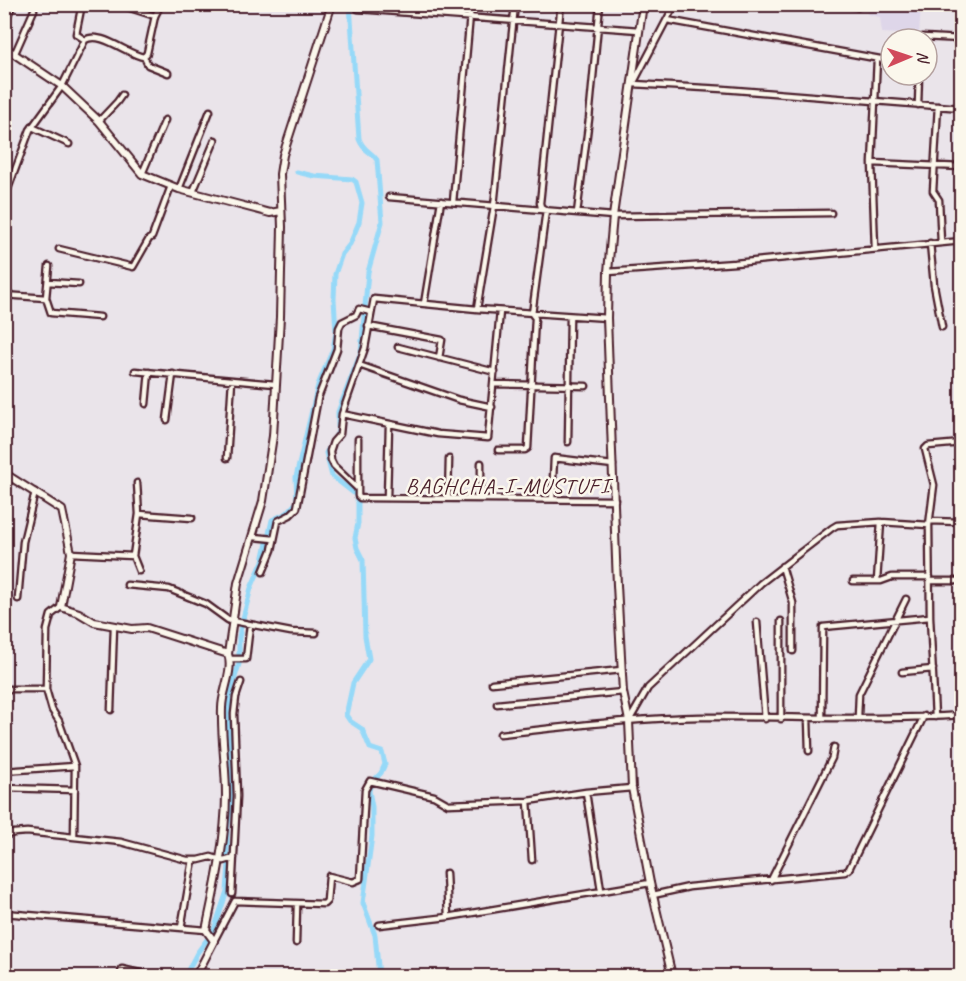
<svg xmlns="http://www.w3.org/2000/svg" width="966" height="981" viewBox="0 0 966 981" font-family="Caveat,sans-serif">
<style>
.built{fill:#ded6e9}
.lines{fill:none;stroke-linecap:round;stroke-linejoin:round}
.canal{stroke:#96d9f8;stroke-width:5}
.street-casing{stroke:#4a1f2b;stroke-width:9}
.secondary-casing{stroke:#4a1f2b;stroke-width:10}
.street{stroke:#fbf7ec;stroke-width:4.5}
.secondary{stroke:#fbf7ec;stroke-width:6}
.labels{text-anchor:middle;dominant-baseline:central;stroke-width:5;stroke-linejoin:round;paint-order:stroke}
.neighbourhood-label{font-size:22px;letter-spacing:1.5px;fill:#4a1f2b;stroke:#fbf7ec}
</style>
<rect width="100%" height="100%" fill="#eae4ea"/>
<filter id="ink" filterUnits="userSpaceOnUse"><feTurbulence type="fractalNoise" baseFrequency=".0167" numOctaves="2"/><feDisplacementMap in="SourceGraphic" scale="12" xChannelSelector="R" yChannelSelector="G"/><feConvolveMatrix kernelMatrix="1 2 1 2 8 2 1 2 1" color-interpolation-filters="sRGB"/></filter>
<g filter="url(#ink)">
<path class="built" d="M861,5H921L919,35L882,33L880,17L867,14V10L861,9Z"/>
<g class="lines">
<path class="canal" d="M350,4L359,139C364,152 370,150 377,160L382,222L368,272L361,352L338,412V432L326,453L332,476L355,494L358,503V523L355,538L357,548L363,560L365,636L369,659L353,683L346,715L350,721L362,729L370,748L382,752L385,764L381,773L371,783L369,791L372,807V836L363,903L375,935L379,976
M185,976L197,953L214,930L227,891L229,864L227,854V830L233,791L229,732V697L239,664V638L241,626L251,588L263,561L272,520L287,513L297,502L296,477L318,385L333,349L336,332L334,299L335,274L342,254L350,244L359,222L362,203L356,182L352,179L314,176L297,172"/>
<g class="street-casing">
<path id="street" d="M82,4L76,34L85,40
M118,4L155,16
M675,4L633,84L723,89L962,108
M844,4L858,7
M358,9L639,30
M667,20L891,61
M4,23L13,4
M920,39L923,37L962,39
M15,53L34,10
M144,57L148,65L168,73
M918,105L919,75
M938,106L933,191L939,200L941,243
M99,121L117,102L122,95
M32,127L69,144
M872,163L962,167
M142,174L165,120
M179,189L210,111
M193,192L215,140
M5,197L30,130L62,86L85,40C100,30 128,55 144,57L147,53L155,16L161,4
M389,197L613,216L831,213
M453,202L471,4
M577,213L589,119L600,4
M961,241L962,251
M930,243L934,285L942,327
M59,249L133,267L149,239L152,237L171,186
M875,249L872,163L877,59
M49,266L46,298L51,313L100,317
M608,272L735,263L962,241
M48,282L79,284
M4,295L46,298
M424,304L441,201
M477,309L494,206L515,4
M607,318L477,309L374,299L365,348L342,414L340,434L333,442L330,451L331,460L334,466L358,489V496L360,498L615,500
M368,326L442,340L439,358
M398,347L495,372
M359,365L459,400L492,407
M135,371L275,384
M494,384L586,386
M146,404L149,372
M342,414L438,434L488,438L500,311
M167,420L173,374
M568,442L570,316
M498,450H525L528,448L535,318L532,314L546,210L541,207L540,203L561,4
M227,458L232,380
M481,463V498
M137,483L139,514L133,556L139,571
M358,489V439
M387,497L389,425
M448,498L449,459
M552,499L554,458L613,465
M139,514L192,518
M930,521L962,522
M254,537L274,539
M71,553L133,556
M782,566L793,603V651
M263,572L272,550L278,521L290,515L297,508L318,398L337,349L339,328L342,322L356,315L359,309L371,312
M853,581H881L892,577H930
M877,581L881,522
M930,581H962
M127,585L169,589L206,604L228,620L291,632L316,633
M18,599L23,542L35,492
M61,607L51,615L47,630L46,689L52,710L59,721L75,766L74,836
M781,621V719
M757,622L765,719
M230,659H246L250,625
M902,672L933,669
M492,683L622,670
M4,689H46
M497,704L623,692
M111,710L114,626
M858,717L859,694L906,599
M935,717L930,617L929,525L934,485L925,449L928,446L962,443
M822,718L823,627L930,617
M808,719L809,751
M629,721L648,688L761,583L832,528L837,525L881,522L929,525
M500,734C566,727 634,718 701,717C787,716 875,721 962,715
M4,771L75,766
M4,788L75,790
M586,792L601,890
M528,801L532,860
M4,836L14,833L27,832L121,842L187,860H199L211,857L224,861L234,858
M446,873L448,917
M771,880L832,758L834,747
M232,894L237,796L234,714L236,697L241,682
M653,895L689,887L845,872L849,869L924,716
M4,913L206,930
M379,925L448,917L650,883
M181,928L193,860
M214,941L235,901L324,904L327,901L329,876L353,882L360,879L365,790L370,781L434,796L448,804L528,801L586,792L632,788
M296,943L297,905
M120,976L122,969L153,976
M179,976L180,975
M644,976L672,973
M851,976V973"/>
</g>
<g class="secondary-casing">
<path id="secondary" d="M643,4L613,216L608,272L607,318L617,585L623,692L629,721L632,788L650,883L672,976
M4,47L62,86L99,121L142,174L179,189L270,213L281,211
M4,473L62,510L71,553L61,607L79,613L94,622L132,629L147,628L228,654
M196,976L214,941L206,930C215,888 226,838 226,795C226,766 221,737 222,708C222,691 234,670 228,654L238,583L263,501L273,436L280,317L282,227L280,174L283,155L332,4"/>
</g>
<use href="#street" class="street"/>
<use href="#secondary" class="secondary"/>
</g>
</g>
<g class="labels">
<g class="neighbourhood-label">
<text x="508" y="486">BAGHCHA-I-MUSTUFI</text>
</g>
</g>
<rect width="966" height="981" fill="none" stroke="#fbf7ec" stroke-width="24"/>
<rect x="12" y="12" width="942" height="957" fill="none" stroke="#4a1f2b" stroke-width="2" filter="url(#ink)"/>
<g transform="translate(909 57) rotate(88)"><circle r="28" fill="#fbf7ec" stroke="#b4a19f" stroke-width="1.5"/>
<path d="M0-4.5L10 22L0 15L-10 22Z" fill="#d1495b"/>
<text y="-9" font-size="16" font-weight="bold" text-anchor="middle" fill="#4a1f2b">N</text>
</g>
</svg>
